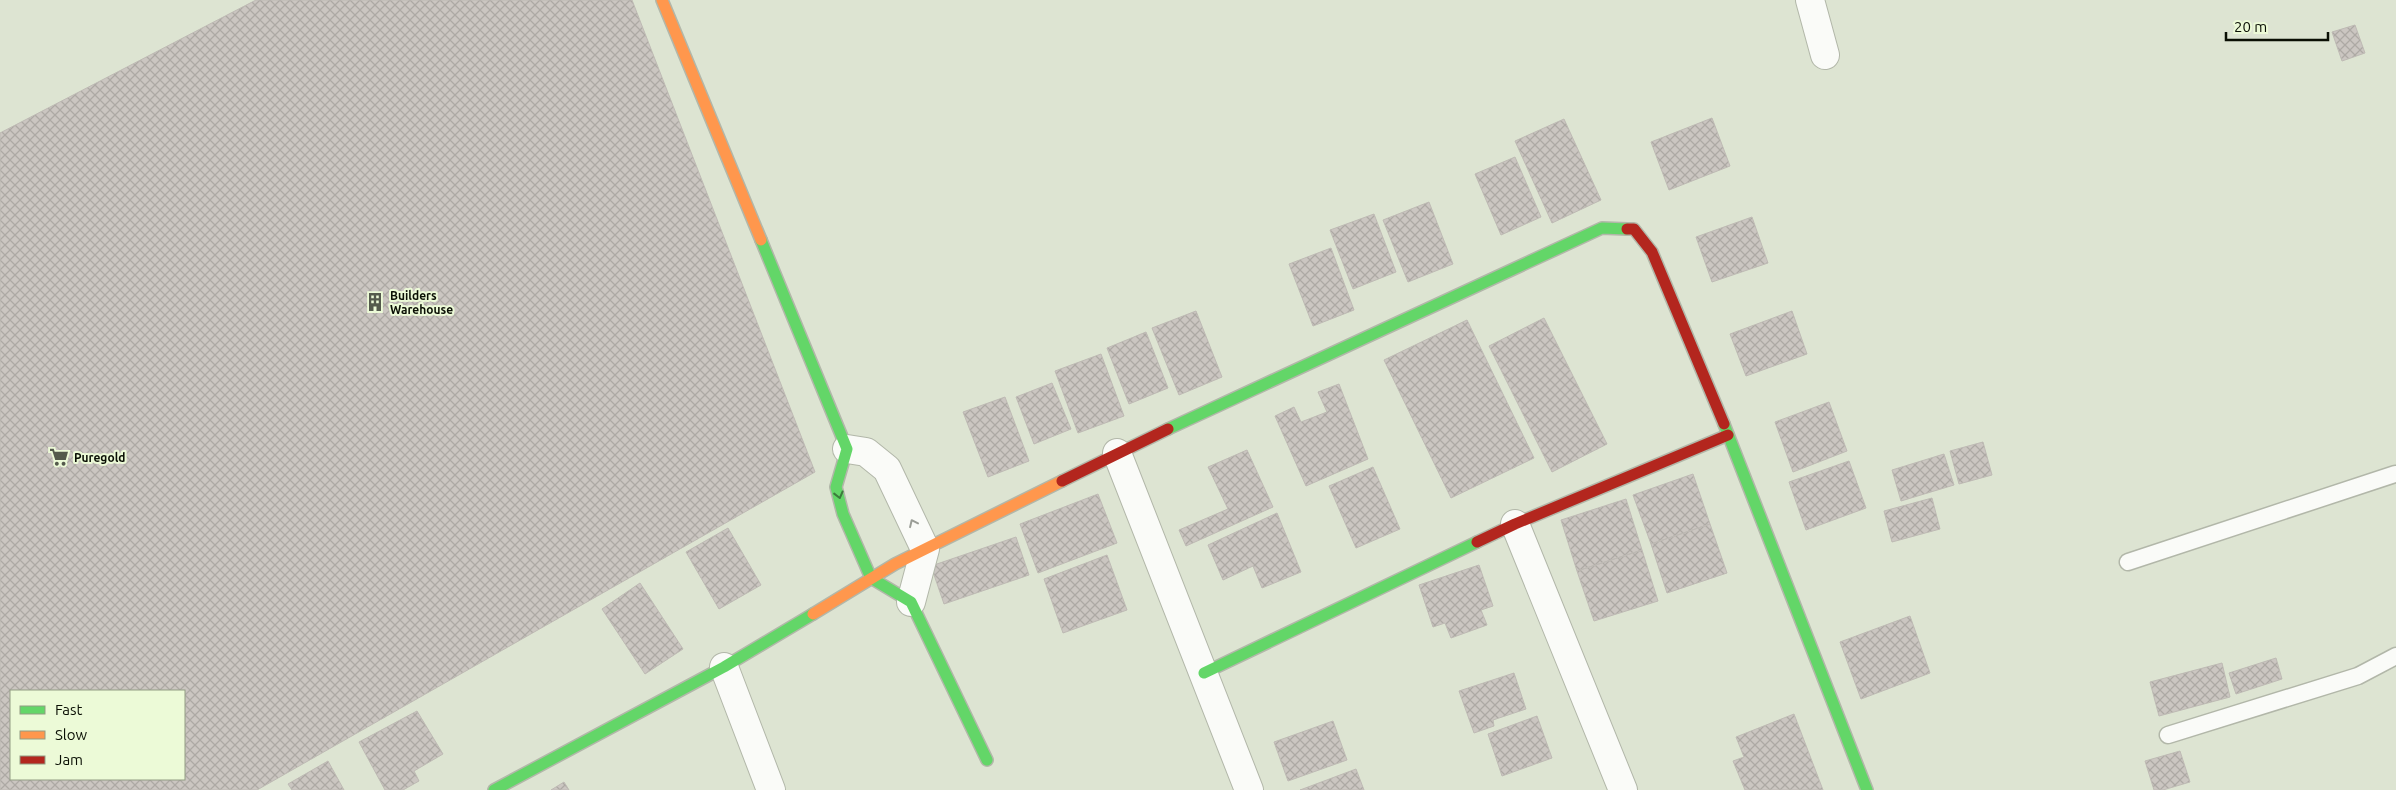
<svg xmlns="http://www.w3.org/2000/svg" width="2396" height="790" viewBox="0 0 2396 790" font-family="Ubuntu,sans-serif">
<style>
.building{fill:url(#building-cross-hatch);stroke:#bebab4;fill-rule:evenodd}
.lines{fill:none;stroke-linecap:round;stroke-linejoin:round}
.lane-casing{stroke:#b2b7a9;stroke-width:19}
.street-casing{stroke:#b2b7a9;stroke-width:30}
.fast-casing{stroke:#b2b7a9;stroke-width:14}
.slow-casing{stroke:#b2b7a9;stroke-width:14}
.jam-casing{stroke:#b2b7a9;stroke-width:14}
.lane{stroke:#fafbf8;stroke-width:16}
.street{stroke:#fafbf8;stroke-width:28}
.fast{stroke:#63d668;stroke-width:11}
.slow{stroke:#ff974d;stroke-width:11}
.jam{stroke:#b3261e;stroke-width:11}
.oneway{stroke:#3b7c3b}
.oneway2{stroke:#9a9d96}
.labels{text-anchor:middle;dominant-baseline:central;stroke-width:4;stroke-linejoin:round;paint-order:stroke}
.poi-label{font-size:12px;font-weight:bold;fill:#0a0f04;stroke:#ecfad7;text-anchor:start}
</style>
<defs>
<pattern id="building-cross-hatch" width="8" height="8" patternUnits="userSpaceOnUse" patternTransform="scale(1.25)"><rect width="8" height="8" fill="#cbc6c1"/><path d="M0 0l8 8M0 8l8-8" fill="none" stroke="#ada9a4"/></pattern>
</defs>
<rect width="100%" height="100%" fill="#dde4d2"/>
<path class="building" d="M256,0H632L815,472L257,790H0V133ZM11,691H184V779H11Z
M2355,25L2365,53L2342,61L2332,32Z
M1712,118L1730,166L1669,190L1651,142Z
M1564,119L1601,200L1552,223L1515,141Z
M1515,157L1541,217L1501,235L1475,174Z
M1429,202L1453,264L1408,282L1383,220Z
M1374,214L1396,272L1353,289L1330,230Z
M1752,217L1768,263L1712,282L1696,237Z
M1331,248L1354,310L1313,326L1289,264Z
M1196,311L1222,377L1179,395L1152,328Z
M1792,311L1807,354L1746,376L1730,334Z
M1544,318L1607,444L1552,472L1489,346Z
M1467,320L1534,458L1451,498L1384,360Z
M1146,332L1168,388L1129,404L1107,348Z
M1101,354L1124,416L1078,433L1055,371Z
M1052,383L1071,429L1034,444L1016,397Z
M1339,384L1368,459L1306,486L1275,416L1294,407L1301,422L1327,412L1318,392Z
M1005,397L1029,461L988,477L963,412Z
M1829,402L1847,451L1793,472L1775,422Z
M1983,442L1992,475L1959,484L1950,451Z
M1247,450L1273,507L1186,546L1179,530L1228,509L1208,467Z
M1944,454L1954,485L1901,501L1892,470Z
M1849,461L1866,508L1806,530L1789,482Z
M1373,467L1400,529L1356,548L1329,486Z
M1693,474L1710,524L1651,544L1633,495Z
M1098,494L1117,543L1038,573L1020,524Z
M1932,498L1940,529L1892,542L1884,511Z
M1626,499L1642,550L1577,571L1561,520Z
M1277,513L1301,572L1262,588L1253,566L1223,580L1208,545Z
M1710,524L1727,573L1667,593L1651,544Z
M728,528L761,585L719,609L686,552Z
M1016,537L1029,575L944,604L931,566Z
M1642,550L1658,601L1594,621L1577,571Z
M1107,555L1127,610L1063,633L1044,579Z
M1479,565L1493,606L1481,610L1487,625L1451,638L1445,623L1433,627L1419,585Z
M640,583L683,649L645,674L602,609Z
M1910,616L1930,673L1861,699L1840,642Z
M2276,658L2282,679L2236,694L2229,673Z
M2222,663L2230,697L2159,716L2150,682Z
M1514,673L1526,709L1493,720L1494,726L1474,733L1459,691Z
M417,711L443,754L414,771L419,781L403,790H385L359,742Z
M1794,714L1823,790H1745L1733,761L1744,757L1736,737Z
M1537,716L1552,758L1502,776L1488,734Z
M1333,721L1347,760L1288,781L1274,742Z
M2180,751L2190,782L2163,790H2154L2145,761Z
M328,761L344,790H292L288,784Z
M1356,769L1364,790H1300Z
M564,782L569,790H551Z"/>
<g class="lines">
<g class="lane-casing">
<path id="lane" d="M2128,562L2395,474
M2168,735L2358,676L2396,656"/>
</g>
<g class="street-casing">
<path id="street" d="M1810,0L1825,55
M847,449L866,452L887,469L925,549L911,602
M1117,453L1249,790
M1515,524L1623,790
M724,667L771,790"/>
</g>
<g class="fast-casing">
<path id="fast" d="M761,240L847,449L836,487L843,514L871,578L911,602L987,760
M1724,424L1867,790
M1168,429L1602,228L1627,229
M1204,673L1477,542
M494,790L724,667L813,614"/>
</g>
<g class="slow-casing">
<path id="slow" d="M662,0L761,240
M813,614L895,564L1062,481"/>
</g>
<g class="jam-casing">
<path id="jam" d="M1627,229H1634L1652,252L1724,424
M1062,481L1168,429
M1477,542L1515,524L1728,435"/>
</g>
<use href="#lane" class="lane"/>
<use href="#street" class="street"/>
<use href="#fast" class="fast"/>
<use href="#slow" class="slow"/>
<use href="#jam" class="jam"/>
</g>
<defs><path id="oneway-chevron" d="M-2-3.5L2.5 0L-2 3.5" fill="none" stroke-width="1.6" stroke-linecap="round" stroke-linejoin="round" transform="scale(1.25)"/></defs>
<use class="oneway" href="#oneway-chevron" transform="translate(839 495) rotate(76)"/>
<use class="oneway2" href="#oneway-chevron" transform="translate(913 523) rotate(-115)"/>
<defs>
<g id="building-bare" transform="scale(1.5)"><path d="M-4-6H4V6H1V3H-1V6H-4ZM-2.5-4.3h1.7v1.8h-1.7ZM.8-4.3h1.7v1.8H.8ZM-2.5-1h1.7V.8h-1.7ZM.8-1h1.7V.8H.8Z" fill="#545a4c" stroke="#ecfad7" stroke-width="2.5" paint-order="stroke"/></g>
<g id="supermarket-bare" transform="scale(1.5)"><path d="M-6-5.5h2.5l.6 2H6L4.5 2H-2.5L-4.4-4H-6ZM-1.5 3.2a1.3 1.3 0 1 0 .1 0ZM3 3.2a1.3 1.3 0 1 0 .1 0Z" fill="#545a4c" stroke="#ecfad7" stroke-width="2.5" paint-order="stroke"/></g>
</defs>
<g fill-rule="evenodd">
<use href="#building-bare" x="375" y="302"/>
<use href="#supermarket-bare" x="59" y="457"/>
</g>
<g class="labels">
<g class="poi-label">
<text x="390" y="295">Builders<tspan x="390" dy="14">Warehouse</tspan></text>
<text x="74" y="457">Puregold</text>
</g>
</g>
<rect x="10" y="690" width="175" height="90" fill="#ecfad7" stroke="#929c83"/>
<rect x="20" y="706" width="25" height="8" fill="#63d668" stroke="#929c83"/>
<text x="55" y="715" font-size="15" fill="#0a0f04">Fast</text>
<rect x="20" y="731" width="25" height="8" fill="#ff974d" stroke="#929c83"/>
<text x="55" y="740" font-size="15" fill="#0a0f04">Slow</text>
<rect x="20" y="756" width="25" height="8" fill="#b3261e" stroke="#929c83"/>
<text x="55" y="765" font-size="15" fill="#0a0f04">Jam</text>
<path d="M2226 32v8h102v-8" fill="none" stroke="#0a0f04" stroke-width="2.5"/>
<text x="2234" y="32" font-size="15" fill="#0a0f04" stroke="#ecfad7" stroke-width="4" paint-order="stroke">20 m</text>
</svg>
